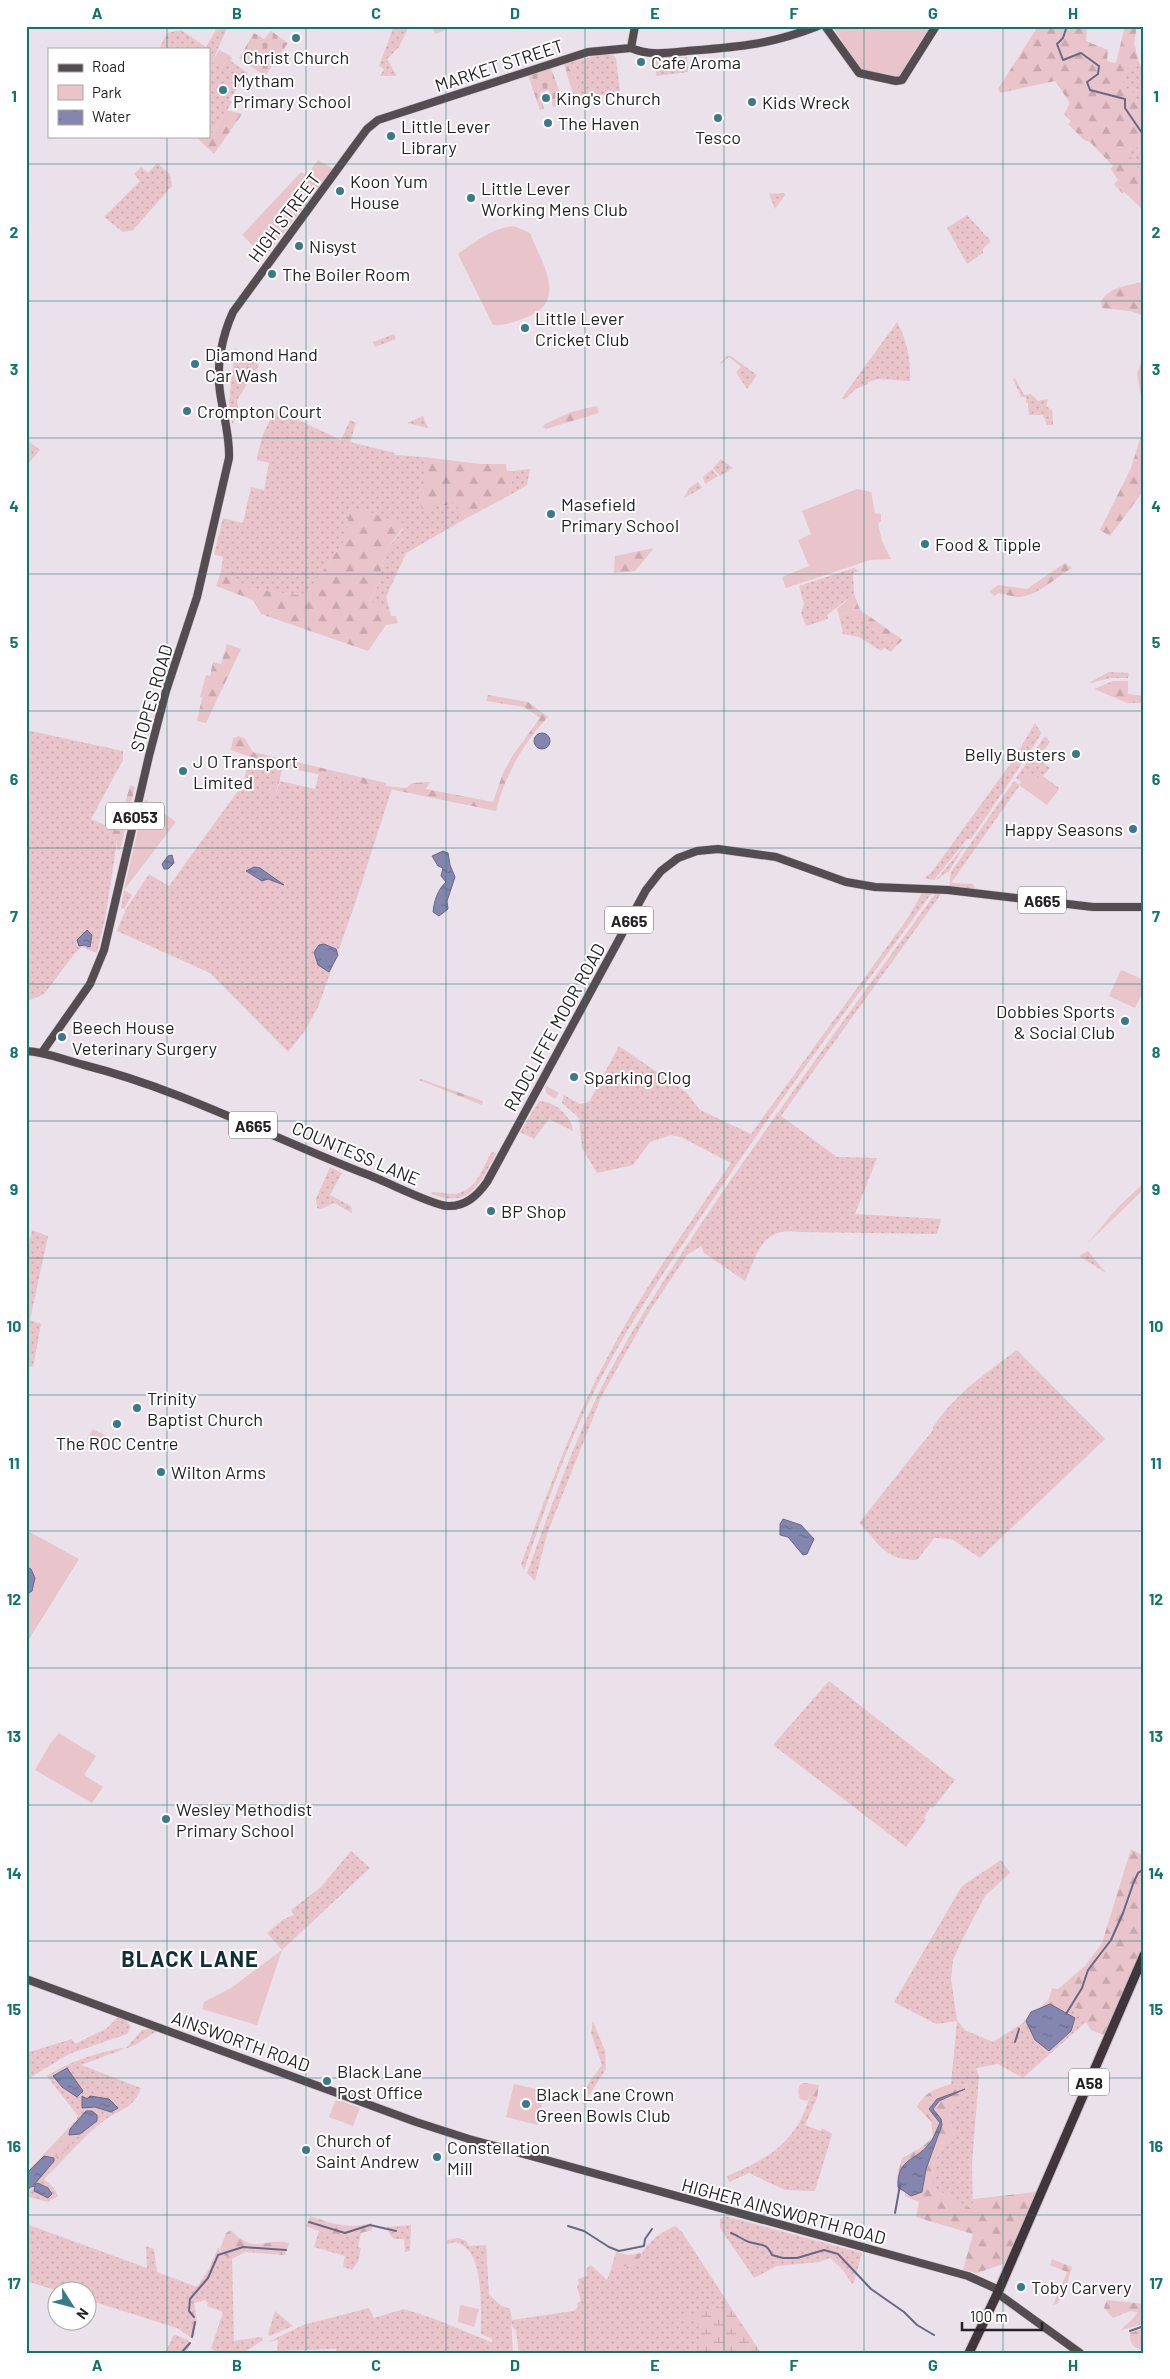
<svg xmlns="http://www.w3.org/2000/svg" width="1170" height="2379" viewBox="0 0 1170 2379" font-family="Barlow,sans-serif">
<style>
.grass{fill:url(#grass-dots)}
.forest{fill:url(#forest-firs)}
.wetland{fill:url(#wetland-marsh)}
.cemetery{fill:url(#cemetery-stones)}
.green{fill:#e9c4ca}
.water{fill:url(#water-ripples);stroke:#686886}
.lines{fill:none;stroke-linecap:round;stroke-linejoin:round}
.stream{stroke:#686886;stroke-width:2}
.major-casing{stroke:#c7bfc7;stroke-width:9}
.highway-casing{stroke:#c7bfc7;stroke-width:11}
.major{stroke:#554c51;stroke-width:8}
.highway{stroke:#3f353a;stroke-width:9}
.grid{fill:none;stroke:#0f766e;stroke-width:1;stroke-opacity:0.55}
.poi-dot{fill:#38798c;stroke:#fff;stroke-width:2}
.labels{text-anchor:middle;dominant-baseline:central;stroke-width:4;stroke-linejoin:round;paint-order:stroke}
.shield{fill:#fff;stroke:#666466;stroke-width:1}
.shield-label{font-size:16px;font-weight:bold;fill:#252225}
.poi-label{font-size:18px;fill:#252225;stroke:#fff;text-anchor:start}
.street-label{font-size:18px;fill:#252225;stroke:#fff}
.district-label{font-size:22px;font-weight:bold;letter-spacing:1px;fill:#102f38;stroke:#fff}
.neatline{fill:none;stroke:#0f766e;stroke-width:2}
.grid-label{font-size:16px;text-anchor:middle;font-weight:bold;fill:#0f766e}
</style>
<defs>
<pattern id="grass-dots" width="8" height="8" patternUnits="userSpaceOnUse" patternTransform="scale(1.25)"><rect width="8" height="8" fill="#e9c4ca"/><path d="M2 2h.1M6 6h.1" fill="none" stroke="#c8a8ad" stroke-width="1.8" stroke-linecap="round"/></pattern>
<pattern id="forest-firs" width="22" height="20" patternUnits="userSpaceOnUse" patternTransform="scale(1.25)"><rect width="22" height="20" fill="#e9c4ca"/><path d="M5 1l3.5 6h-7zM16 11l3.5 6h-7z" fill="#c8a8ad"/></pattern>
<pattern id="wetland-marsh" width="20" height="14" patternUnits="userSpaceOnUse" patternTransform="scale(1.25)"><rect width="20" height="14" fill="#e9c4ca"/><path d="M1 5h8M5 5V1M11 12h8M15 12V8" fill="none" stroke="#c8a8ad"/></pattern>
<pattern id="cemetery-stones" width="16" height="16" patternUnits="userSpaceOnUse" patternTransform="scale(1.25)"><rect width="16" height="16" fill="#e9c4ca"/><path d="M2 7V4a2 2 0 0 1 4 0v3zM10 15v-3a2 2 0 0 1 4 0v3z" fill="#c8a8ad"/></pattern>
<pattern id="water-ripples" width="26" height="14" patternUnits="userSpaceOnUse" patternTransform="scale(1.25)"><rect width="26" height="14" fill="#8486af"/><path d="M2 4q2-2 4 0t4 0M15 11q2-2 4 0t4 0" fill="none" stroke="#6c6d8e"/></pattern>
</defs>
<rect width="100%" height="100%" fill="#eae1ea"/>
<path class="grass" d="M218,26H228L212,62L222,68L229,55L232,58L231,61L248,73L229,100L232,102L208,140L202,136H209V49H159L167,33L181,30L206,47Z
M394,26H409L399,47L387,59L397,76H380L384,69L379,66Z
M599,55H613L616,59L620,91L581,100L575,76L570,68H565L564,64Z
M655,57H687L688,72L656,76Z
M1139,63L1144,70V120L1138,115L1122,85L1127,68Z
M1133,143L1144,154V176L1131,158L1129,149Z
M157,163L170,174L172,186L133,230L123,232L104,217L140,181L134,174L141,167L148,173Z
M784,193L785,195L775,209L769,194Z
M967,215L991,241L983,249V253L967,264L947,228Z
M897,322C907,341 911,360 910,381L878,379L868,382V384L857,388L844,400L842,398Z
M394,334L396,339L375,347L373,342Z
M235,348L259,365L237,400L239,413L232,424L229,402Z
M727,356H731L757,375L747,389L736,372L741,367L729,357L719,365Z
M1015,378L1024,395L1031,394L1038,401L1048,399L1046,406L1052,410L1053,425H1047L1043,415H1029L1028,403H1026V397H1021L1013,379Z
M277,410L341,440L350,420L356,423L350,442L395,453V455L423,457L428,473L420,500L455,502L465,519L406,553L386,597L391,616L370,601L378,585L386,551L403,529L349,507L347,537L305,596L249,588L221,571L223,557L214,554L223,518L243,523L251,487L264,490L269,463L257,460C260,441 265,425 277,410Z
M423,416L428,428L407,423Z
M26,439L40,450L26,466Z
M721,459L733,468L720,476L713,468Z
M530,469L527,485L510,495L513,471Z
M712,469L718,476L705,484L703,477Z
M698,482L702,488L684,498L689,488Z
M854,568L859,571L853,573L854,594L827,615L828,619L806,626L801,613L804,604L799,586Z
M848,612L897,645L891,652L884,648L881,651L859,637L843,634L839,615Z
M1109,672L1129,673L1128,678H1111L1089,683Z
M1035,723L1041,733L1037,741L971,839H967L934,880L924,878L931,873L1014,759Z
M26,730L123,751V760L91,819L117,841L106,914L97,953L82,947L75,953L44,994L26,1002Z
M1045,736L1050,742L1038,758L1050,768L1043,776L1059,788L1057,792L1029,772L1022,782L1016,778Z
M253,759L279,767L270,794L275,796L280,781L315,789L319,774L392,788L353,910L318,1007L304,1032L288,1052L210,973L117,931L126,909L149,874L169,886L243,784L246,771Z
M1014,781L1020,785L951,883L973,884L976,890L949,889L951,872Z
M967,842L949,871L936,880Z
M124,890L132,895L124,909L121,908Z
M922,893L931,894C856,997 780,1099 709,1205C665,1270 621,1335 587,1406C562,1459 543,1514 524,1570L521,1564C547,1494 572,1424 607,1358C643,1289 687,1227 731,1163L681,1137L671,1135L650,1142L633,1165L597,1173L582,1148L579,1118L562,1103L564,1095L580,1104L589,1102L619,1046L686,1092L700,1110L751,1134L908,918Z
M935,894H941L781,1116L837,1157L877,1158L855,1214L941,1219L937,1234L800,1232C762,1226 758,1252 745,1281L704,1253L701,1246L687,1255L649,1312L602,1395L547,1534L535,1581L527,1573C552,1505 575,1437 609,1373C641,1313 679,1257 717,1200C788,1097 862,995 935,894Z
M539,1101C554,1101 572,1116 573,1131L549,1119L534,1139L520,1132Z
M494,1152L496,1154C479,1184 471,1209 431,1194C436,1188 455,1201 470,1187C480,1179 485,1164 491,1153Z
M330,1167L342,1173L330,1195L351,1206L352,1213L334,1203L321,1209L317,1208L316,1199Z
M32,1230L48,1236L30,1320L41,1324L33,1367L26,1366V1240L29,1241Z
M1088,1251L1106,1273L1079,1256Z
M1017,1350L1105,1439L980,1558L952,1539L934,1538L917,1560C883,1560 881,1544 859,1523L933,1430V1427C956,1393 985,1374 1017,1350Z
M829,1681L955,1780L933,1808L931,1807L924,1817L926,1820L906,1847L773,1745Z
M351,1851L370,1868L282,1950L267,1933L284,1919L294,1915L291,1910L321,1887Z
M1001,1860L1010,1873L985,1896L960,1944L953,1960L951,1979L957,2020L965,2030L993,2042L1023,2023L1031,2012L1039,2009L1049,1999L1046,2009L1060,2013L1077,2008L1086,2022L1023,2078L998,2064L976,2068L979,2076L972,2163L973,2211L932,2187C935,2164 934,2149 954,2135L949,2113L956,2101L972,2089V2085L951,2084L957,2021L936,2024L894,2002L962,1886Z
M118,2017L125,2019L131,2027L127,2034L69,2054L26,2080V2053L72,2039L75,2044L107,2028Z
M593,2021L605,2051L606,2069L582,2106L588,2084L602,2065L591,2033Z
M149,2029H160L135,2045L81,2065L141,2088C134,2109 120,2109 105,2120C83,2136 64,2160 44,2179L54,2188L58,2196L48,2202L29,2197L26,2199V2173L76,2120L78,2116L47,2076C70,2061 94,2054 122,2048L125,2049L142,2030Z
M810,2096L817,2098L805,2125L821,2131L822,2128L832,2134L815,2191L785,2190L749,2173L729,2182L727,2176C768,2159 797,2142 810,2096Z
M725,2216L862,2253L854,2282L852,2284L843,2270L830,2258L819,2262L777,2266L754,2278L720,2228V2219Z
M26,2224L147,2268L146,2246L154,2249L157,2272L197,2287L209,2269L218,2248L223,2255L232,2259L234,2341L261,2337L263,2340L243,2353H215L216,2351L211,2349L223,2312L207,2306L208,2303L205,2300L194,2303L197,2321L193,2339L177,2328L88,2300V2292L59,2291L26,2281Z
M411,2225L410,2251L405,2252L404,2239H394L390,2235L387,2227Z
M675,2226L682,2232L728,2303L724,2304L725,2307L712,2310L699,2319V2353H519L516,2331L512,2326L511,2320L513,2353H336V2349L277,2351L278,2340L268,2342L303,2325L369,2308L374,2318L404,2309L435,2319L493,2343L491,2338L481,2334C480,2312 486,2252 458,2243C455,2242 450,2243 447,2244V2240L458,2238L466,2241L469,2246L486,2245L489,2294L500,2305L510,2309L512,2320L573,2311L578,2308L577,2303L581,2301L577,2286L579,2284L578,2279L587,2276L586,2269L591,2265L607,2280L611,2269L637,2264C645,2244 656,2235 675,2226Z
M319,2231L339,2239L361,2233L358,2247L361,2248L358,2261L352,2270L343,2267L345,2256L314,2247Z
M275,2311L293,2326L270,2336L268,2334Z
M176,2335L188,2340L191,2344L185,2353H165L173,2336Z"/>
<path class="forest" d="M1038,26H1087L1086,41L1108,50L1107,61L1116,63L1125,26H1137L1134,43L1139,63L1127,68L1122,85L1133,92L1143,110L1138,115L1144,120V154L1133,144L1129,149L1131,158L1144,176V211L1124,192L1122,193L1114,184L1118,180L1111,169L1113,166L1090,142L1084,140L1068,124L1071,121L1064,114L1070,103L1055,81L1000,93L998,89Z
M565,68H569L575,76L581,100L575,101Z
M227,110L242,114L214,154L195,136H202L208,140Z
M1144,282V316L1131,311L1102,308L1101,302C1108,287 1129,285 1144,282Z
M1144,353V412L1137,374Z
M597,406L599,413L546,429L543,427L545,424L571,412Z
M1144,426V490L1110,536L1100,530L1131,468Z
M423,457L481,464H506L507,471H513L510,495L465,519L455,503L422,510L419,500L428,473Z
M349,506L405,524L386,551L378,585L370,600L391,616H396L398,623L386,625L368,651L261,614L253,600L216,586L221,571L249,588L305,596L347,537Z
M654,548L635,571L614,573L615,556Z
M1065,563L1072,568C1055,578 1039,595 1019,597C1013,597 1004,594 999,593L994,596L990,591L998,585L1027,589Z
M854,594L860,610L903,640L897,645L848,612L839,615L837,609Z
M227,644L241,649L206,723L197,721L202,698L200,697L206,675L210,676L213,662L221,664Z
M1113,681H1128V694L1144,696V703H1127L1094,689Z
M488,695L528,702L548,717C525,740 503,779 496,811L283,767L275,796L270,794L278,767L231,750L233,738L239,736L245,739L253,752L386,783V786L406,788L412,783L430,782L426,789L493,802L503,773L513,755L540,718L524,707L486,701Z
M130,785L135,787L120,850H117V841L91,819L118,831Z
M421,1079L483,1101L482,1105L419,1080Z
M545,1085L559,1093L555,1099L546,1093Z
M1144,1183V1189L1087,1244L1119,1206Z
M1131,1849L1144,1856V1943L1104,2035L1091,2030L1077,2008L1060,2013L1046,2009L1052,1988L1058,1989L1085,1966L1102,1943Z
M804,2083L819,2085L817,2098L810,2096L807,2101L800,2099L798,2091L800,2085Z
M951,2084L973,2085L972,2089L956,2101L949,2113L954,2135C934,2149 935,2164 933,2187L973,2210V2199L1036,2192L1006,2263L977,2273L963,2270L973,2234L916,2217L919,2202L905,2196V2192L897,2189V2177L902,2158L922,2147L933,2137L931,2121L917,2107C925,2092 935,2089 951,2084Z
M310,2216C331,2224 350,2229 372,2223V2230L339,2239L306,2226Z
M231,2230C255,2256 264,2237 289,2243L285,2255L245,2252L232,2259L223,2255L220,2249L226,2233Z
M616,2252L629,2255L642,2253L637,2264L611,2269Z
M1052,2259L1072,2267L1064,2294L1057,2304L1053,2305L1067,2272L1050,2265Z
M1107,2300L1144,2304V2324L1121,2330C1127,2323 1134,2320 1137,2312L1130,2311L1113,2318L1104,2308Z
M1144,2328V2350C1134,2349 1129,2343 1130,2333Z"/>
<path class="wetland" d="M70,2132L69,2134H80L60,2155L53,2157L49,2151Z
M728,2303L761,2353H699V2319L671,2322V2320L724,2307V2304Z"/>
<path class="cemetery" d="M271,31L288,43L265,76L239,58L254,33L264,39Z
M551,68L564,104L553,107L549,90L540,93L544,109L540,110L528,75Z"/>
<path class="green" d="M432,26H455L435,34Z
M832,26H931L913,53L905,71L900,76L895,77L861,69Z
M219,50L229,55L222,68L212,62Z
M318,160L333,169L265,257L242,235L301,172L307,175Z
M514,226L530,233C541,262 569,301 527,317C516,321 505,326 493,325L458,254C474,242 494,227 514,226Z
M857,489L871,492L875,513L881,514V521L878,523L882,541L891,559L870,560L786,588L782,577L809,566L798,540L811,534L802,511Z
M1029,771L1057,792L1047,805L1019,785Z
M145,799L176,822L124,890Z
M1121,970L1144,980V989L1135,1008L1109,996Z
M93,1429L114,1440L108,1450L87,1439Z
M26,1530L79,1559L26,1644Z
M59,1733L96,1756L84,1775L103,1787L92,1803L35,1770L50,1744Z
M282,1950L257,2025L202,2009L204,2002L231,1988Z
M514,2084L545,2091L537,2125L506,2117Z
M336,2099L360,2108L353,2126L329,2117Z
M460,2305L479,2309L474,2327L458,2322Z"/>
<path class="water" d="M534 741a8 8 0 1 1 16 0a8 8 0 1 1-16 0Z
M443,851L448,853L450,865L455,877L447,901L448,909L439,916L433,912C434,901 438,889 446,882L441,876L443,868L438,866L432,856Z
M172,855L174,863L168,869H164L162,864L168,856Z
M254,867L260,868L284,885L268,879L262,881L246,871Z
M87,930L92,935L90,947L84,945L79,946L77,940Z
M324,944L336,949L338,955L329,972L318,965L314,952L319,945Z
M783,1519L801,1525L814,1539L807,1554L803,1555L788,1537L780,1535V1524Z
M27,1567L31,1569L35,1578L32,1591L26,1595Z
M1050,2004L1075,2018L1071,2031L1049,2051L1035,2040L1026,2021L1031,2012Z
M67,2068L83,2091L77,2097L62,2087L53,2076Z
M965,2089L939,2101L933,2109L941,2119L942,2125L926,2169L922,2192L911,2196L898,2187C897,2158 915,2162 929,2144C934,2139 936,2130 940,2123L929,2109L937,2099Z
M82,2096L87,2099L90,2096L109,2099L118,2108L111,2112L95,2107L82,2108Z
M86,2111H92L97,2115V2121L80,2134L69,2135L70,2129Z
M44,2156L54,2158V2161L34,2185L38,2183L48,2188L52,2194L48,2198L34,2191L35,2186L30,2187L26,2193V2174Z"/>
<g class="lines">
<path class="stream" d="M1067,26L1063,38L1057,44L1063,60L1081,53L1099,66L1098,74L1087,82L1090,90L1125,99V108L1144,136
M1066,2014L1082,1988L1088,1970L1111,1940L1123,1913L1133,1884L1138,1873L1144,1869
M1015,2042L1019,2029
M895,2213L900,2185
M309,2222L345,2233L370,2225L396,2231
M568,2226L584,2231L609,2247L619,2251L644,2246L645,2239L652,2229
M731,2233C737,2235 743,2240 749,2242C761,2246 766,2242 772,2255L783,2258H797L824,2250L838,2254L871,2289L904,2312L917,2325L934,2335
M194,2317L189,2311L190,2299L208,2278L218,2255L243,2247L286,2250
M1130,2331L1144,2326
M192,2337L195,2322
M181,2353L190,2343"/>
<g class="major-casing">
<path id="major" d="M825,26L859,73L896,81L902,80L936,26
M631,48C649,56 668,53 687,51C737,47 770,45 818,26
M631,48L635,26
M26,1051C47,1052 64,1060 84,1065C183,1090 272,1138 366,1174C386,1181 429,1204 447,1206C465,1207 477,1196 487,1182L646,890L661,871L678,858L697,851L718,849L776,857L846,882L875,887L948,890L1093,907H1144
M43,1051L90,984L104,950L149,756L166,691L197,597L229,458C230,436 223,414 220,392C216,366 222,336 233,312L353,148L367,129L378,120L588,52L631,48
M26,1979L416,2122L469,2139L968,2276L999,2290
M997,2293L1080,2353"/>
</g>
<g class="highway-casing">
<path id="highway" d="M969,2353L999,2290L1144,1955"/>
</g>
<use href="#major" class="major"/>
<use href="#highway" class="highway"/>
</g>
<path class="grid" d="M167,26V49M306,26V2353M446,26V2353M585,26V2353M724,26V2353M864,26V2353M1003,26V2353M167,136V2353M26,164H1144M26,301H1144M26,438H1144M26,574H1144M26,711H1144M26,848H1144M26,984H1144M26,1121H1144M26,1258H1144M26,1395H1144M26,1531H1144M26,1668H1144M26,1805H1144M26,1941H1144M26,2078H1144M26,2215H1144"/>
<g class="poi-dot">
<circle cx="296" cy="38" r="5"/>
<circle cx="641" cy="62" r="5"/>
<circle cx="223" cy="90" r="5"/>
<circle cx="546" cy="98" r="5"/>
<circle cx="752" cy="102" r="5"/>
<circle cx="718" cy="118" r="5"/>
<circle cx="548" cy="123" r="5"/>
<circle cx="391" cy="136" r="5"/>
<circle cx="340" cy="191" r="5"/>
<circle cx="471" cy="198" r="5"/>
<circle cx="299" cy="246" r="5"/>
<circle cx="272" cy="274" r="5"/>
<circle cx="525" cy="328" r="5"/>
<circle cx="195" cy="364" r="5"/>
<circle cx="187" cy="411" r="5"/>
<circle cx="551" cy="514" r="5"/>
<circle cx="925" cy="544" r="5"/>
<circle cx="1076" cy="754" r="5"/>
<circle cx="183" cy="771" r="5"/>
<circle cx="1133" cy="829" r="5"/>
<circle cx="1125" cy="1021" r="5"/>
<circle cx="62" cy="1037" r="5"/>
<circle cx="574" cy="1077" r="5"/>
<circle cx="491" cy="1211" r="5"/>
<circle cx="137" cy="1408" r="5"/>
<circle cx="117" cy="1424" r="5"/>
<circle cx="161" cy="1472" r="5"/>
<circle cx="166" cy="1819" r="5"/>
<circle cx="327" cy="2081" r="5"/>
<circle cx="526" cy="2104" r="5"/>
<circle cx="306" cy="2150" r="5"/>
<circle cx="437" cy="2157" r="5"/>
<circle cx="1021" cy="2287" r="5"/>
</g>
<g class="labels">
<g class="shield">
<rect x="106" y="802.5" width="58" height="27" rx="4"/>
<rect x="1018" y="886.5" width="48" height="27" rx="4"/>
<rect x="605" y="906.5" width="48" height="27" rx="4"/>
<rect x="229" y="1111.5" width="48" height="27" rx="4"/>
<rect x="1069" y="2068.5" width="40" height="27" rx="4"/>
</g>
<g class="shield-label">
<text x="135" y="816">A6053</text>
<text x="1042" y="900">A665</text>
<text x="629" y="920">A665</text>
<text x="253" y="1125">A665</text>
<text x="1089" y="2082">A58</text>
</g>
<g class="poi-label">
<text x="296" y="57" text-anchor="middle">Christ Church</text>
<text x="651" y="62">Cafe Aroma</text>
<text x="233" y="80">Mytham<tspan x="233" dy="21">Primary School</tspan></text>
<text x="556" y="98">King's Church</text>
<text x="762" y="102">Kids Wreck</text>
<text x="558" y="123">The Haven</text>
<text x="401" y="126">Little Lever<tspan x="401" dy="21">Library</tspan></text>
<text x="718" y="137" text-anchor="middle">Tesco</text>
<text x="350" y="181">Koon Yum<tspan x="350" dy="21">House</tspan></text>
<text x="481" y="188">Little Lever<tspan x="481" dy="21">Working Mens Club</tspan></text>
<text x="309" y="246">Nisyst</text>
<text x="282" y="274">The Boiler Room</text>
<text x="535" y="318">Little Lever<tspan x="535" dy="21">Cricket Club</tspan></text>
<text x="205" y="354">Diamond Hand<tspan x="205" dy="21">Car Wash</tspan></text>
<text x="197" y="411">Crompton Court</text>
<text x="561" y="504">Masefield<tspan x="561" dy="21">Primary School</tspan></text>
<text x="935" y="544">Food &amp; Tipple</text>
<text x="1066" y="754" text-anchor="end">Belly Busters</text>
<text x="193" y="761">J O Transport<tspan x="193" dy="21">Limited</tspan></text>
<text x="1123" y="829" text-anchor="end">Happy Seasons</text>
<text x="1115" y="1011" text-anchor="end">Dobbies Sports<tspan x="1115" dy="21">&amp; Social Club</tspan></text>
<text x="72" y="1027">Beech House<tspan x="72" dy="21">Veterinary Surgery</tspan></text>
<text x="584" y="1077">Sparking Clog</text>
<text x="501" y="1211">BP Shop</text>
<text x="147" y="1398">Trinity<tspan x="147" dy="21">Baptist Church</tspan></text>
<text x="117" y="1443" text-anchor="middle">The ROC Centre</text>
<text x="171" y="1472">Wilton Arms</text>
<text x="176" y="1809">Wesley Methodist<tspan x="176" dy="21">Primary School</tspan></text>
<text x="337" y="2071">Black Lane<tspan x="337" dy="21">Post Office</tspan></text>
<text x="536" y="2094">Black Lane Crown<tspan x="536" dy="21">Green Bowls Club</tspan></text>
<text x="316" y="2140">Church of<tspan x="316" dy="21">Saint Andrew</tspan></text>
<text x="447" y="2147">Constellation<tspan x="447" dy="21">Mill</tspan></text>
<text x="1031" y="2287">Toby Carvery</text>
</g>
<g class="street-label">
<text transform="translate(499 65) rotate(-18)">MARKET STREET</text>
<text transform="translate(284 217) rotate(-53)">HIGH STREET</text>
<text transform="translate(151 698) rotate(-74)">STOPES ROAD</text>
<text transform="translate(554 1027) rotate(-61)">RADCLIFFE MOOR ROAD</text>
<text transform="translate(356 1153) rotate(23)">COUNTESS LANE</text>
<text transform="translate(241 2041) rotate(20)">AINSWORTH ROAD</text>
<text transform="translate(784 2211) rotate(15)">HIGHER AINSWORTH ROAD</text>
</g>
<g class="district-label">
<text x="190" y="1958">BLACK LANE</text>
</g>
</g>
<rect width="1170" height="2379" fill="none" stroke="#ffffff" stroke-width="55"/>
<rect x="48" y="48" width="162" height="90" fill="#ffffff" stroke="#a8a7a8"/>
<rect x="58" y="64" width="25" height="8" fill="#554c51" stroke="#a8a7a8"/>
<text x="92" y="72" font-size="15" fill="#252225">Road</text>
<rect x="58" y="85" width="25" height="15" fill="#e9c4ca" stroke="#a8a7a8"/>
<text x="92" y="98" font-size="15" fill="#252225">Park</text>
<rect x="58" y="110" width="25" height="15" fill="url(#water-ripples)" stroke="#a8a7a8"/>
<text x="92" y="122" font-size="15" fill="#252225">Water</text>
<g transform="translate(72 2306) rotate(126)"><circle r="24" fill="#ffffff" stroke="#a8a7a8"/>
<path d="M0-4L9 19L0 12L-9 19Z" fill="#38798c"/>
<text y="-8" font-size="14" font-weight="bold" text-anchor="middle" fill="#252225">N</text>
</g>
<path d="M962 2322v8h80v-8" fill="none" stroke="#252225" stroke-width="2.5"/>
<text x="970" y="2322" font-size="15" fill="#252225" stroke="#ffffff" stroke-width="4" paint-order="stroke">100 m</text>
<rect x="28" y="28" width="1114" height="2324" class="neatline"/>
<g class="grid-label">
<text x="97" y="19">A</text>
<text x="237" y="19">B</text>
<text x="376" y="19">C</text>
<text x="515" y="19">D</text>
<text x="655" y="19">E</text>
<text x="794" y="19">F</text>
<text x="933" y="19">G</text>
<text x="1073" y="19">H</text>
<text x="14" y="102">1</text>
<text x="1156" y="102">1</text>
<text x="14" y="238">2</text>
<text x="1156" y="238">2</text>
<text x="14" y="375">3</text>
<text x="1156" y="375">3</text>
<text x="14" y="512">4</text>
<text x="1156" y="512">4</text>
<text x="14" y="648">5</text>
<text x="1156" y="648">5</text>
<text x="14" y="785">6</text>
<text x="1156" y="785">6</text>
<text x="14" y="922">7</text>
<text x="1156" y="922">7</text>
<text x="14" y="1058">8</text>
<text x="1156" y="1058">8</text>
<text x="14" y="1195">9</text>
<text x="1156" y="1195">9</text>
<text x="14" y="1332">10</text>
<text x="1156" y="1332">10</text>
<text x="14" y="1469">11</text>
<text x="1156" y="1469">11</text>
<text x="14" y="1605">12</text>
<text x="1156" y="1605">12</text>
<text x="14" y="1742">13</text>
<text x="1156" y="1742">13</text>
<text x="14" y="1879">14</text>
<text x="1156" y="1879">14</text>
<text x="14" y="2015">15</text>
<text x="1156" y="2015">15</text>
<text x="14" y="2152">16</text>
<text x="1156" y="2152">16</text>
<text x="14" y="2289">17</text>
<text x="1156" y="2289">17</text>
<text x="97" y="2371">A</text>
<text x="237" y="2371">B</text>
<text x="376" y="2371">C</text>
<text x="515" y="2371">D</text>
<text x="655" y="2371">E</text>
<text x="794" y="2371">F</text>
<text x="933" y="2371">G</text>
<text x="1073" y="2371">H</text>
</g>
</svg>
